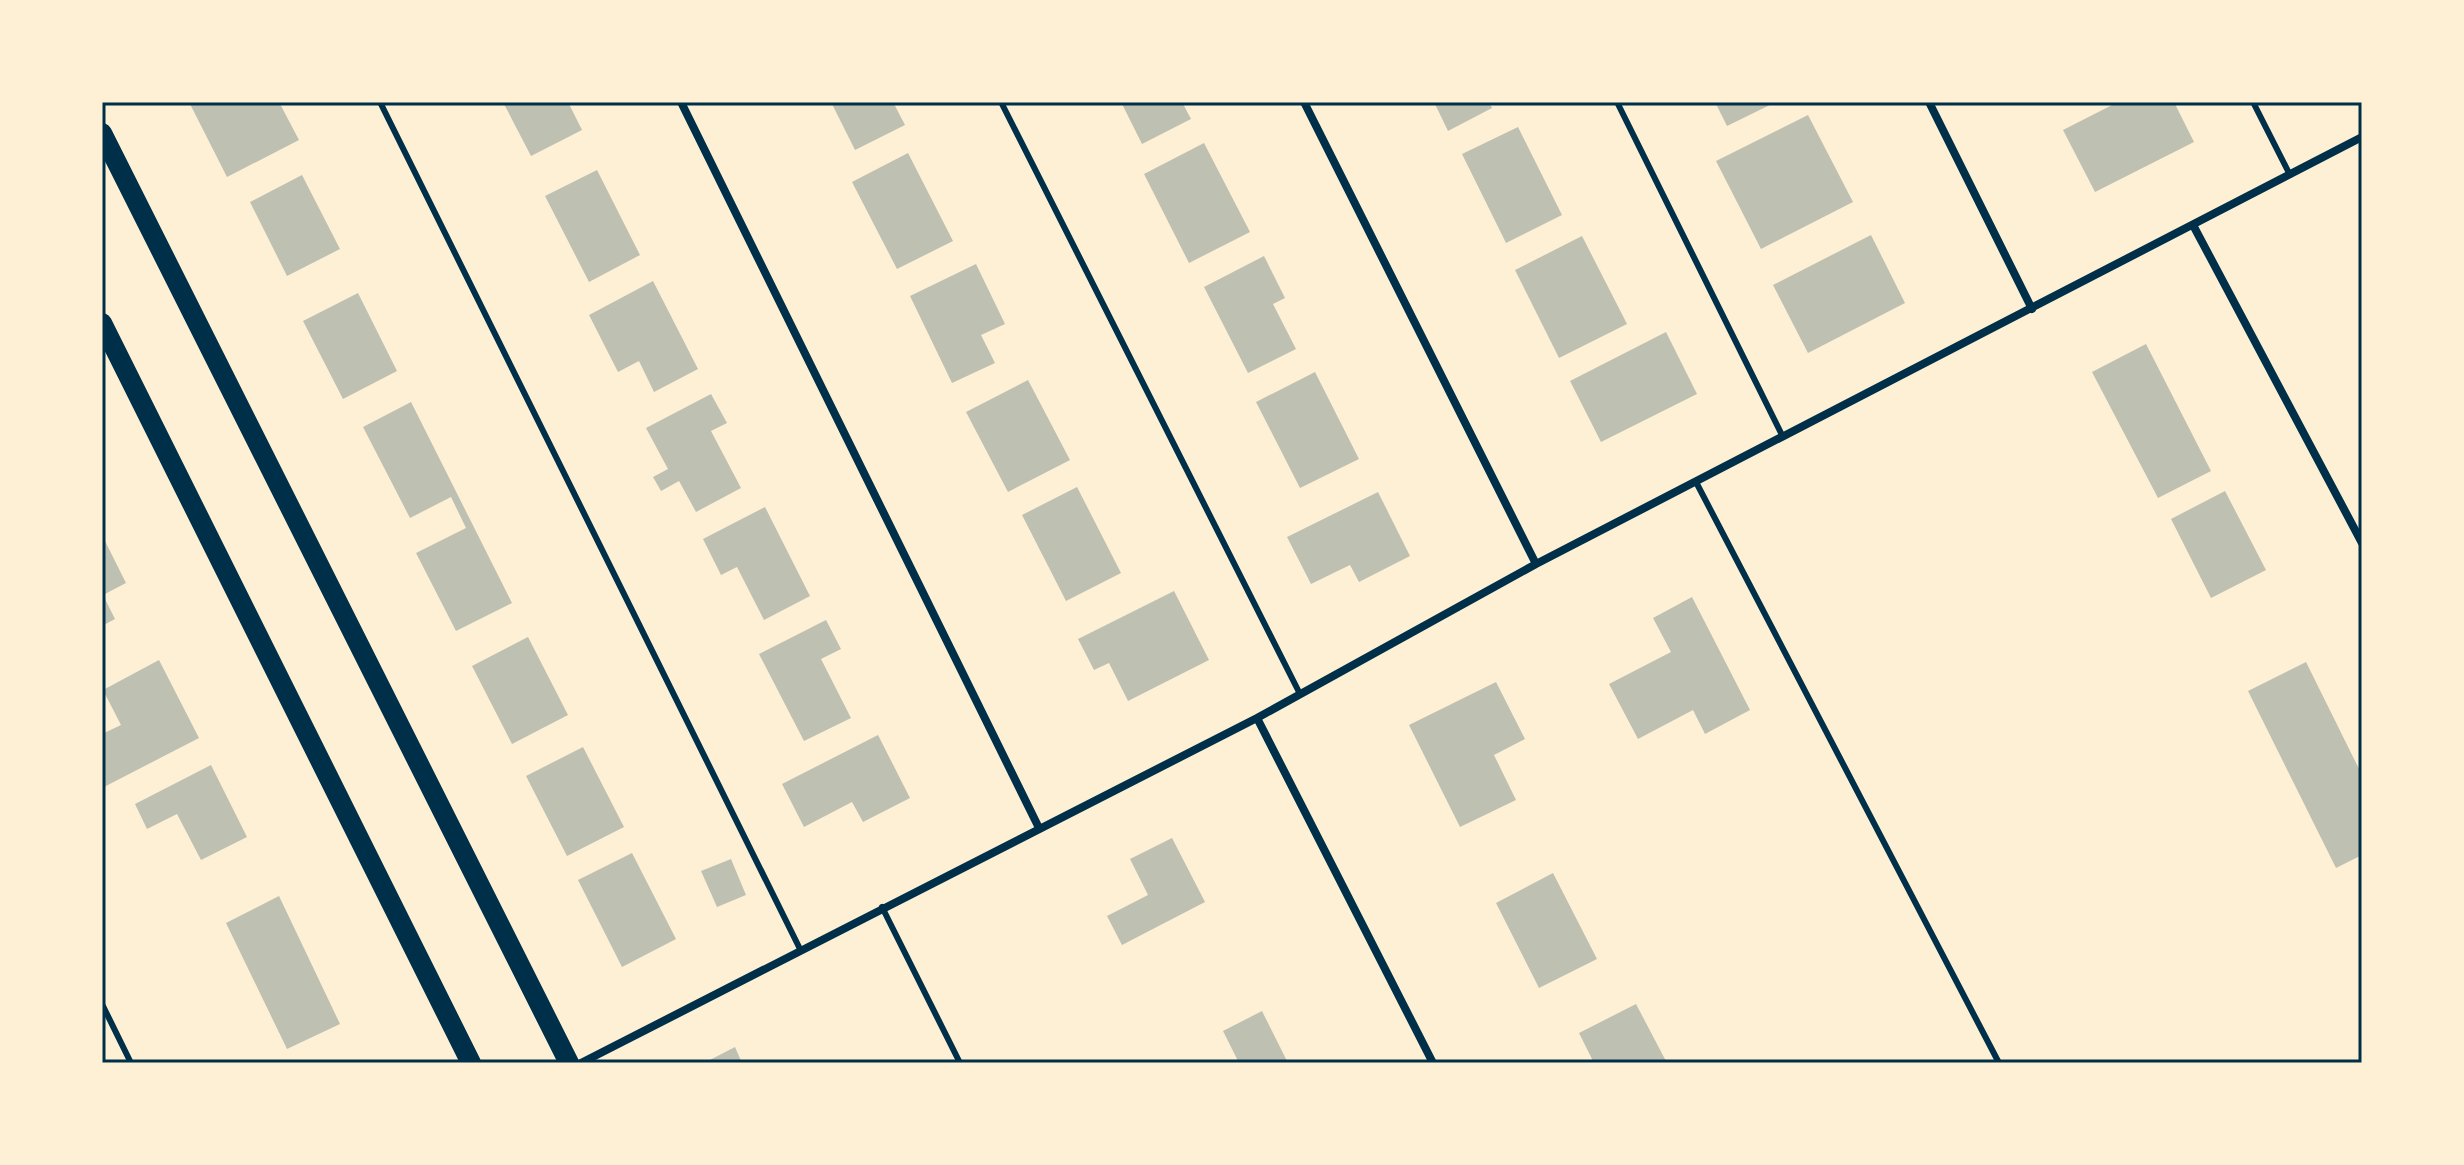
<svg xmlns="http://www.w3.org/2000/svg" width="2464" height="1165" viewBox="0 0 2464 1165" font-family="'Golos Text',sans-serif">
<style>
.building{fill:#bec0b2}
.lines{fill:none;stroke-linecap:round;stroke-linejoin:round}
.service{stroke:#003049;stroke-width:6}
.minor{stroke:#003049;stroke-width:8}
.primary{stroke:#003049;stroke-width:20}
.neatline{fill:none;stroke:#003049;stroke-width:3}
</style>
<rect width="100%" height="100%" fill="#fdf0d5"/>
<path class="building" d="M189,102H279L299,140L227,177Z
M503,102H568L582,130L531,156Z
M831,102H893L905,125L855,150Z
M1121,102H1182L1191,119L1142,144Z
M1434,102H1489L1492,108L1448,131Z
M1715,102H1776L1727,126Z
M2118,102H2174L2194,142L2095,192L2063,130Z
M1808,115L1853,202L1761,249L1716,161Z
M1518,127L1562,215L1506,243L1462,154Z
M1204,143L1250,232L1189,263L1144,174Z
M908,153L953,241L897,269L852,182Z
M597,170L640,255L589,282L545,196Z
M302,175L340,249L287,276L250,202Z
M1871,235L1905,303L1808,353L1773,285Z
M1582,236L1627,324L1559,358L1515,270Z
M1264,256L1285,298L1273,304L1296,349L1248,373L1204,287Z
M976,264L1005,324L981,335L995,363L952,383L910,296Z
M653,281L698,369L654,392L639,361L618,372L589,315Z
M358,293L397,371L343,399L303,321Z
M1666,332L1697,394L1601,442L1570,381Z
M2146,344L2211,471L2158,498L2092,372Z
M1315,372L1359,459L1300,488L1256,402Z
M1028,380L1070,460L1008,492L966,412Z
M711,394L727,423L711,431L741,488L696,512L679,481L661,491L653,477L668,469L646,428Z
M411,402L512,603L456,631L416,553L466,528L451,497L410,518L363,427Z
M1077,487L1121,573L1066,601L1022,515Z
M2225,491L2266,570L2211,598L2171,519Z
M1378,492L1410,556L1359,582L1350,565L1311,584L1287,537Z
M765,507L810,596L764,620L737,567L721,575L703,539Z
M102,535L126,583L103,595L115,619L102,626Z
M1174,591L1209,660L1128,701L1109,663L1094,670L1078,639Z
M1692,597L1750,710L1705,734L1693,710L1638,739L1609,684L1671,652L1653,618Z
M826,620L841,649L821,659L851,718L804,741L759,654Z
M528,637L568,715L512,744L472,666Z
M159,660L199,738L102,788V734L121,725L103,690Z
M2306,662L2362,775V855L2336,868L2248,691Z
M1496,682L1525,739L1494,755L1516,800L1460,827L1409,725Z
M878,735L910,798L863,822L852,802L804,827L782,784Z
M583,747L624,827L567,856L526,776Z
M211,765L247,837L201,860L177,814L147,829L135,804Z
M1172,838L1205,902L1122,945L1107,916L1148,895L1130,859Z
M632,853L676,939L622,967L578,880Z
M731,859L746,895L717,907L701,871Z
M1553,873L1597,959L1539,988L1496,903Z
M279,896L340,1024L287,1049L226,923Z
M1636,1004L1667,1063H1594L1579,1033Z
M1262,1011L1288,1063H1239L1223,1031Z
M735,1047L742,1063H704Z"/>
<g class="lines">
<path class="service" d="M380,102L800,949
M1001,102L1300,694
M1617,102L1783,437
M2253,102L2290,175
M1696,482L1999,1063
M882,907L960,1063
M102,1004L131,1063"/>
<path class="minor" d="M681,102L1039,828
M1304,102L1536,564
M1929,102L2032,309
M2193,225L2362,543
M1257,718L1433,1063
M581,1063L1257,718L1536,564L2362,137"/>
<path class="primary" d="M102,133L569,1063
M102,323L471,1063"/>
</g>
<rect width="2464" height="1165" fill="none" stroke="#fdf0d5" stroke-width="208"/>
<rect x="104" y="104" width="2256" height="957" class="neatline"/>
</svg>
